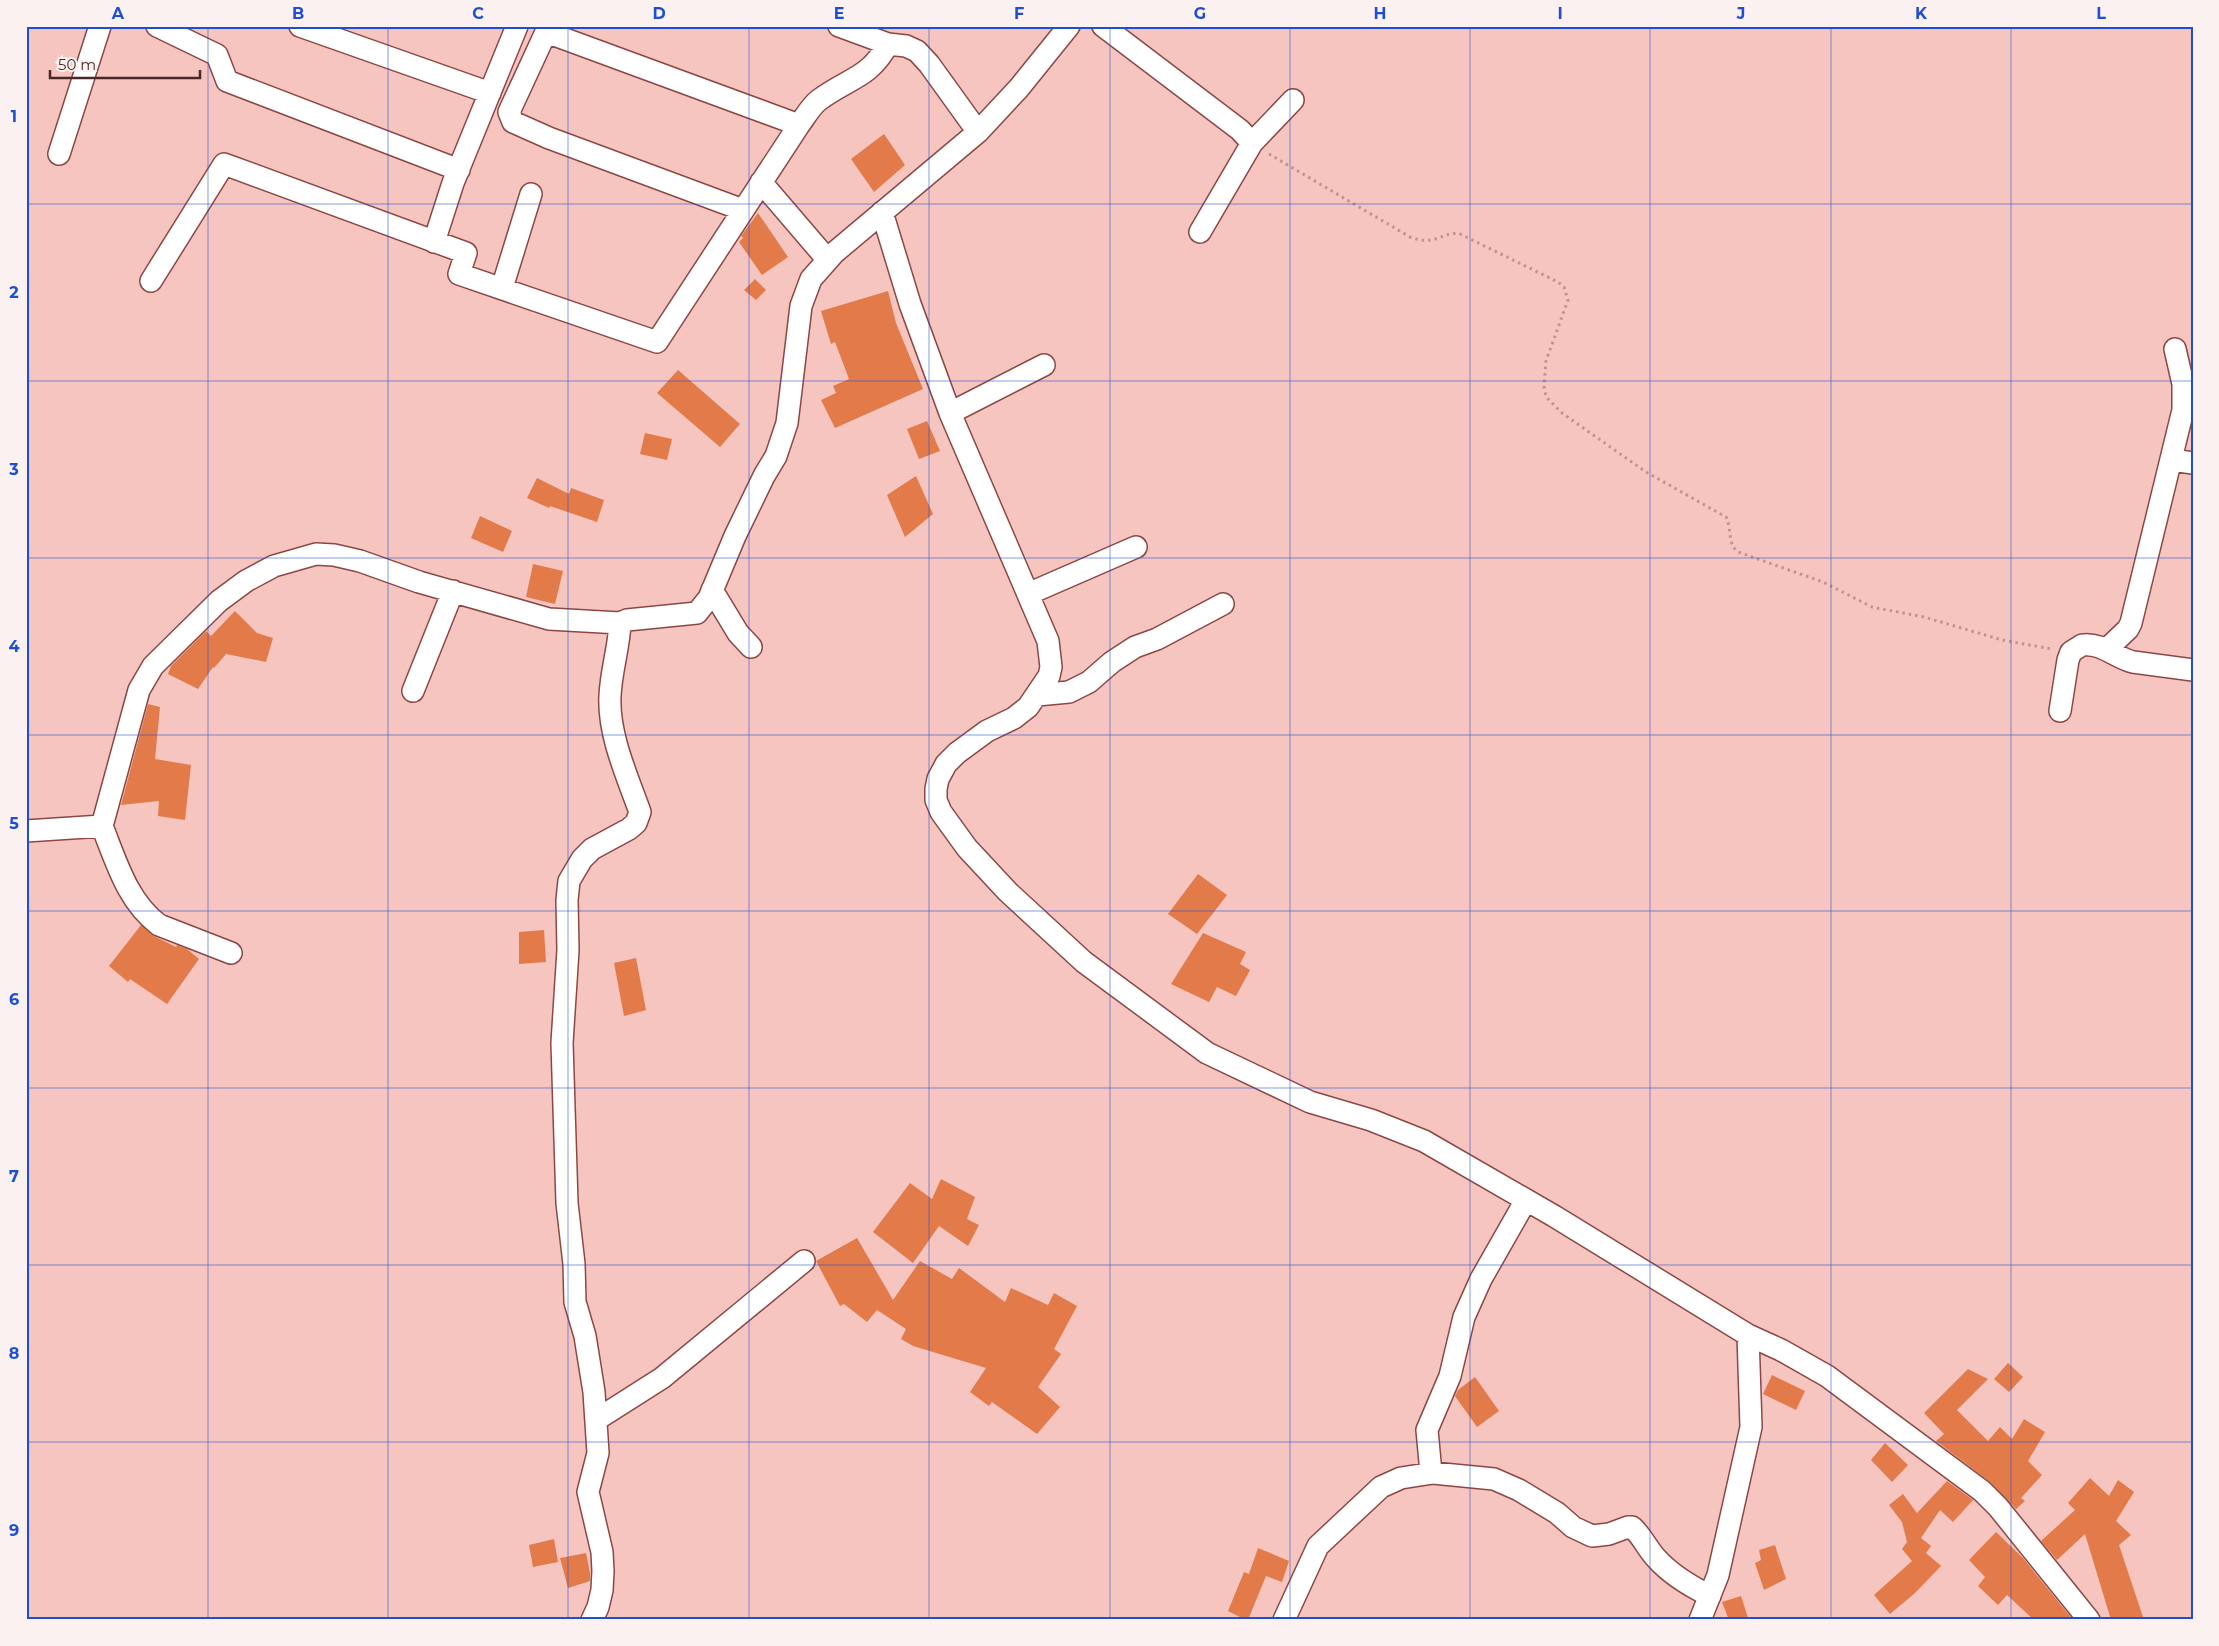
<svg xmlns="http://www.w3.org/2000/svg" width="2219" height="1646" viewBox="0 0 2219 1646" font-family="Montserrat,sans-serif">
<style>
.building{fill:#e27a4a}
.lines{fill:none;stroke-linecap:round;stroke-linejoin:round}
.street-casing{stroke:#8d4743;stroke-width:24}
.path{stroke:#bf938f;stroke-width:3;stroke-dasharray:2.5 4;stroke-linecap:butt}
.street{stroke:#fff;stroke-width:21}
.grid{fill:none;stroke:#1d4ed8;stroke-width:1;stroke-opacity:0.55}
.neatline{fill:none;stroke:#1d4ed8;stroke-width:2}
.grid-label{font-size:16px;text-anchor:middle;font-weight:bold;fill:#1d4ed8}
</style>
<rect width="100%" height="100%" fill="#f6c5c0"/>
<path class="building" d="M884,134L905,165L874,192L851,159Z
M758,213L788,257L762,275L739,242L743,238L741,236Z
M755,279L766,290L756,300L744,290Z
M888,291L896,323L923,389L835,428L821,400L836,393L833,386L849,379L835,342L831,344L821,311Z
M678,370L740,424L720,447L657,393Z
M927,421L940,451L919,459L907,429Z
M645,433L672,439L667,460L640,454Z
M916,476L933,514L905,537L887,495Z
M537,478L569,494L571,488L604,500L597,522L550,506L549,508L527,498Z
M480,516L512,531L503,552L471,538Z
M533,564L563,571L555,604L526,597Z
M235,611L257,633L273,638L266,662L226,654L214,668L213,667L198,689L168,674L171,666L206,631L211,636Z
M148,704L160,707L155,759L191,765L185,820L158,816L159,801L121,805Z
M1198,874L1227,895L1197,934L1168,914Z
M141,925L154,936L176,947L177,945L187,949L199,959L167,1004L130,979L128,982L109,966Z
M544,930L546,962L519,964V932Z
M1203,933L1246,952L1240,964L1250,970L1236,996L1217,987L1209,1002L1171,984Z
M636,958L646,1010L624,1016L614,963Z
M941,1179L975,1197L967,1219L979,1225L968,1246L939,1226L913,1263L873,1232L910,1183L932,1199Z
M857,1238L893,1300L920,1261L952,1279L959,1268L1005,1302L1011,1288L1048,1305L1054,1293L1077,1306L1054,1349L1061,1354L1038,1387L1060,1407L1037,1434L992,1402L989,1406L970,1392L986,1368L913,1346L901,1339L906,1329L877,1310L867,1322L844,1304L840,1306L816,1261Z
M2008,1363L2023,1377L2009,1392L1994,1379Z
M1968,1369L1988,1379L1957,1410L1988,1441L2000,1427L2012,1439L2024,1419L2045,1432L2028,1461L2042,1475L2021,1498L2025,1501L2016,1509L1989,1481L1936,1441L1944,1434L1924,1413Z
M1772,1375L1805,1391L1796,1410L1763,1394Z
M1475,1377L1499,1411L1477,1427L1455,1396L1458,1390Z
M1885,1443L1908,1465L1892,1482L1871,1460Z
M2090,1478L2109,1496L2118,1480L2134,1492L2116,1521L2131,1535L2119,1545L2144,1620H2111L2085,1534L2057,1560L2041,1541L2075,1510L2068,1503Z
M1947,1481L1973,1500L1953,1522L1940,1510L1921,1538L1931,1546L1926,1553L1941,1566L1915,1593L1890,1614L1874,1595L1912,1561L1902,1549L1907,1542L1902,1522L1889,1505L1903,1494L1917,1513Z
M1996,1532L2023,1558L2073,1620H2034L2007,1595L1998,1605L1978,1586L1985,1577L1969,1560Z
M554,1539L558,1562L533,1567L529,1545Z
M1775,1545L1786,1579L1764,1590L1755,1563L1761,1560L1759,1550Z
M1258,1548L1289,1561L1282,1582L1266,1576L1248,1620H1246L1228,1611L1244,1572L1249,1574Z
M586,1553L590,1573V1581L568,1588L560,1558Z
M1741,1596L1748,1618L1729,1620L1722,1602Z"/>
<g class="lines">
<g class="street-casing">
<path id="street" d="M157,26L217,55L227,81L459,170
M300,26L490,93
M548,26L546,32L799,125
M839,26L888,44L906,46L917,51L929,64L978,132
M1103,26L1240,130L1252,143
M546,32L509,112L513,122L549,138L743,210
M59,154L100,26
M761,182L827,259
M882,212L910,304L950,413L1048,641L1051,667L1049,676L1028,707L1014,718L987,731L957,753L946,764L938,779L936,789V800L941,812L967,848L1008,892L1084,962L1207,1053L1310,1102L1371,1120L1424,1141L1554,1216L1748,1335L1781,1350L1827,1376L1982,1491L1998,1507L2089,1620
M1200,232L1252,143L1293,100
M434,242L453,183L517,26
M151,281L224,164L466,253L459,274L657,342L799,125C805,117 811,106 819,100C848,78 869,79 888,44
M502,288L531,194
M950,413L1044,365
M2172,460L2193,463
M712,590L738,633L751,647
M1028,594L1136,547
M2107,649L2128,629L2131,623L2183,410V384L2175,349
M413,691L453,591
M1037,695L1069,692L1089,682L1112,662L1135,647L1157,639L1223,604
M2060,711L2068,660L2071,652L2082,645C2101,642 2116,658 2133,662L2193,670
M102,826C116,861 127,901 159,925L231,953
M26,831L102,826L139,690L153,666L219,601L246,581L274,566L316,554L334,555L360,561L419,582L549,619L620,623L627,620L697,613L709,598L735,536L764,476L776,456L787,423L801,306L811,279L834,253L978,132L1019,88L1069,26
M596,1420L662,1378L804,1261
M1431,1473L1427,1430L1450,1376L1464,1317L1481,1279L1526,1200
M592,1620L598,1607L602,1590L603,1571L602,1552L588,1492L598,1453L594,1392L585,1336L575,1302L574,1264L567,1203L562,1043L568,950L567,900L569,881L582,859L592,849L629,829L636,823L640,812C627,776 608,734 610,696C611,671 619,648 620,623
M1284,1620L1318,1546L1381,1487L1401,1478L1433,1473L1494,1479L1519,1490L1557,1513L1573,1527L1592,1536L1609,1534L1628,1527H1632C1642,1536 1647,1548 1656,1558C1671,1575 1690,1586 1710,1596
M1700,1620L1718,1575L1751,1427L1748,1335"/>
</g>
<path class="path" d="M1269,154L1410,237C1436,247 1442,231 1460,234L1558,282L1564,287L1568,300L1546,361L1544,386L1546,397L1562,413L1646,472L1726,517C1732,529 1727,543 1738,552L1823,582L1872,607L1924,617L2002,640L2052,649"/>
<use href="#street" class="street"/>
</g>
<path class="grid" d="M208,26V1620M388,26V1620M568,26V1620M749,26V1620M929,26V1620M1110,26V1620M1290,26V1620M1470,26V1620M1650,26V1620M1831,26V1620M2011,26V1620M26,204H2193M26,381H2193M26,558H2193M26,735H2193M26,911H2193M26,1088H2193M26,1265H2193M26,1442H2193"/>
<rect width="2219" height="1646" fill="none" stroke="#faf1f0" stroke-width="55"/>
<path d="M50 70v8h150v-8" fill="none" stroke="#492927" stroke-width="2.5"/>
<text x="58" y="70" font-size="15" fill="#492927" stroke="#faf1f0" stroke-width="4" paint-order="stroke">50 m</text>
<rect x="28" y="28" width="2164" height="1590" class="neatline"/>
<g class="grid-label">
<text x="118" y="19">A</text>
<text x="298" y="19">B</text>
<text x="478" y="19">C</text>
<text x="659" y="19">D</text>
<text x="839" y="19">E</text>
<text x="1019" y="19">F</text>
<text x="1200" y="19">G</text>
<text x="1380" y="19">H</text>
<text x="1560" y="19">I</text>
<text x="1741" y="19">J</text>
<text x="1921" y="19">K</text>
<text x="2101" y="19">L</text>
<text x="14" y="122">1</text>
<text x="14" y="298">2</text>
<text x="14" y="475">3</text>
<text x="14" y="652">4</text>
<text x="14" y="829">5</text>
<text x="14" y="1005">6</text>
<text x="14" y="1182">7</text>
<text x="14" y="1359">8</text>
<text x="14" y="1536">9</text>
</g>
</svg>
